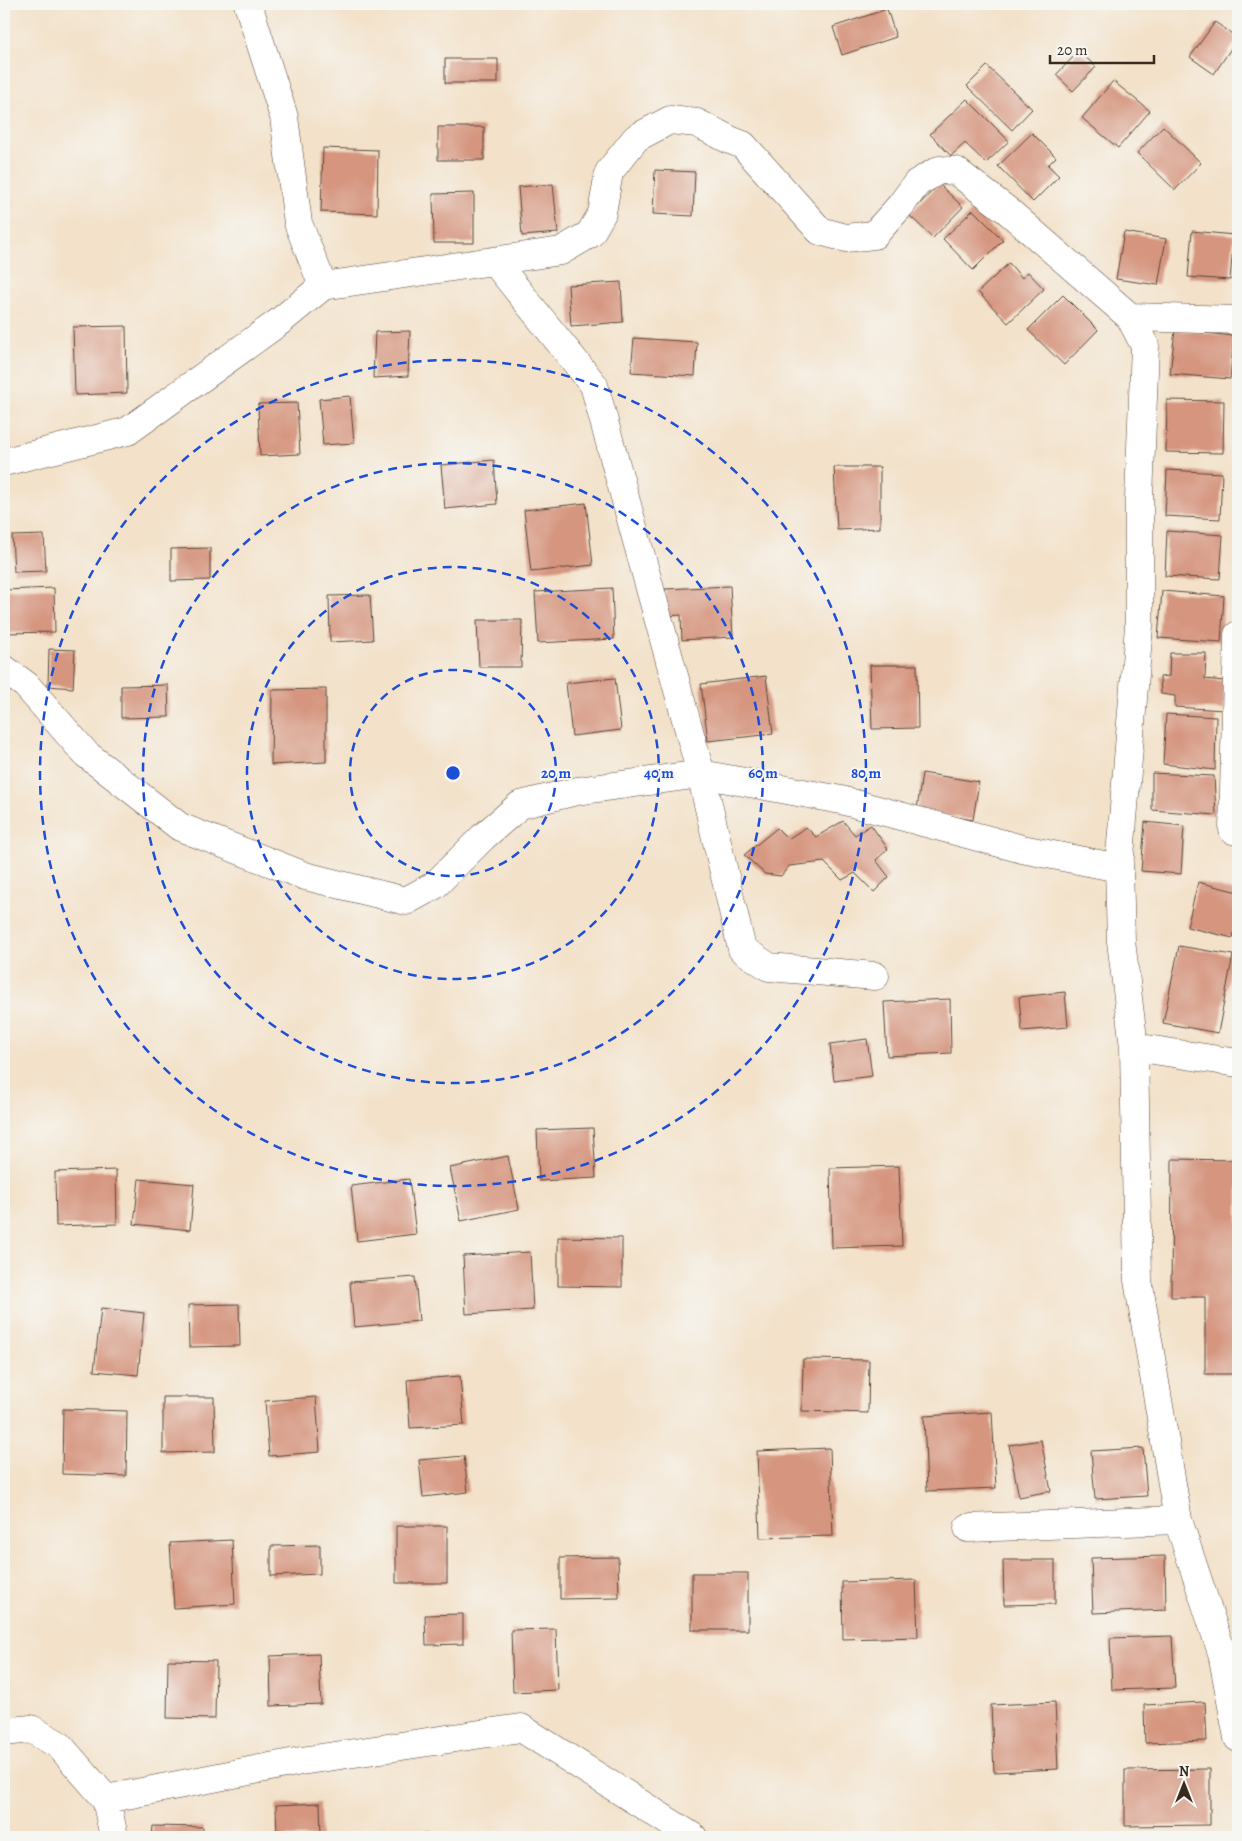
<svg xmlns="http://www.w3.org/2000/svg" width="1242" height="1841" viewBox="0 0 1242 1841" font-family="Alegreya,serif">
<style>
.building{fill:#d5957f}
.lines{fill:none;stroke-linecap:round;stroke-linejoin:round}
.street-casing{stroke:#574538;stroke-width:29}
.street{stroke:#fff;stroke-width:28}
.ring{fill:none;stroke:#1d4ed8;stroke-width:2.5;stroke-dasharray:9 6}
.centre{fill:#1d4ed8;stroke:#f6f6f2;stroke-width:2.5}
.ring-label{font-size:15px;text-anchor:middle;font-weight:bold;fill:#1d4ed8;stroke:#f6f6f2;stroke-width:4;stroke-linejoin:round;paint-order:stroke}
</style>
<rect width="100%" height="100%" fill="#f6f6f2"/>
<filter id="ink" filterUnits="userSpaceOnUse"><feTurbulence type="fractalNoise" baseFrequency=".02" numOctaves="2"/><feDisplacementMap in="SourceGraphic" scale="10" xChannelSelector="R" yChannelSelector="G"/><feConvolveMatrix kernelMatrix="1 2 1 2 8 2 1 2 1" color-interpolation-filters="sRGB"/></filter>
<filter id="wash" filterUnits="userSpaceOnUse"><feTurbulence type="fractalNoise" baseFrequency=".0096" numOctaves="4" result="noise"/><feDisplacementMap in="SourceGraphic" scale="20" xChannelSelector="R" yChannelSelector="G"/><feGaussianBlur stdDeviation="1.12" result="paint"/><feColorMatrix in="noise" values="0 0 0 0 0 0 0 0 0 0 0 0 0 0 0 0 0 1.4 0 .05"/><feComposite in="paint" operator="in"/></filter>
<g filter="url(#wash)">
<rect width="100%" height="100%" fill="#f3e1c9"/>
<g id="blocks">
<path class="building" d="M887,9L896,37L842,55L833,27Z
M1215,22L1238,38L1214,74L1190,57Z
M1079,51L1096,67L1073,91L1056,75Z
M445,59H498V83H445Z
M987,66L1032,109L1012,130L967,86Z
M1113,81L1150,111L1118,148L1082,118Z
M967,99L1009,141L986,163L965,143L951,156L930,134Z
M1163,126L1201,163L1175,190L1137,153Z
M438,127H484V160H438Z
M1032,133L1056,157L1048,165L1059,176L1033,202L998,166Z
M323,148L378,150L377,214L321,212Z
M655,170L695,172L693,216L653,214Z
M553,184L558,233L522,236L518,187Z
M939,184L963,207L933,238L909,215Z
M474,193V243H434L433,194Z
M973,210L1003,240L973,270L943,239Z
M1192,231L1234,235L1230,280L1188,277Z
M1124,232L1166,239L1158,285L1116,279Z
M1009,263L1022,278L1028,272L1044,289L1008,323L978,292Z
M621,282L623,322L571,326L568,285Z
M1063,295L1098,330L1064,365L1028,330Z
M126,326L127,393L75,395L73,327Z
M1175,330L1234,336L1230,379L1170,374Z
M410,331L408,376L373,378L375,332Z
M634,338L697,342L695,376L631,372Z
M350,396L354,443L323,445L319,399Z
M1167,400L1224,401L1223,453L1166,452Z
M297,403L300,454L260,456L258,404Z
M494,460L497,504L445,509L441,465Z
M834,467H880V528L837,530Z
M1167,470L1222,473L1220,519L1165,516Z
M586,503L593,565L531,572L524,510Z
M1167,531L1223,535L1220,579L1165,576Z
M44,535L46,571L14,572L12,536Z
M210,548V580L171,581V549Z
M730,586L733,637L682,640L681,615L666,616L665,589Z
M54,588L55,632L4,633V590Z
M612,588L614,639L538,643L535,592Z
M1162,591L1224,596L1221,642L1158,638Z
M370,595L373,640L330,642L329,596Z
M477,620H522L521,667H479Z
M49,649L75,650L73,688L48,686Z
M1170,653H1206L1205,679L1224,681V710L1175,707V696L1161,694L1160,677L1169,676Z
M870,665H917L918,728L872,729Z
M766,676L773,734L708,741L701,684Z
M615,678L621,730L572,736L566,683Z
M168,685L169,717L121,718V686Z
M326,689V762L271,765L272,690Z
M1166,714L1216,717L1215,770L1163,764Z
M922,773L979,782L973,820L917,810Z
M1152,773L1214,776L1216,815L1152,810Z
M843,821L855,835L871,825L888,849L876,860L889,877L874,892L855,873L842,880L824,862L789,866L781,876L765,874L744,855L777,828L788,839L806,827L816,837Z
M1145,822L1184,826L1181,874L1141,871Z
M1198,882L1238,892V917L1233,938L1187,927Z
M1179,946L1233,955L1218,1033L1163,1023Z
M1065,992L1068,1027L1022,1031L1019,997Z
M950,999L951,1053L887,1056L884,1002Z
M867,1039L872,1076L834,1081L830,1044Z
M593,1128L596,1178L539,1181L537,1130Z
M508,1156L519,1209L461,1221L450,1168Z
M1172,1159L1238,1160V1374H1205V1297H1171Z
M899,1166L902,1246L832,1248L830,1168Z
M116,1170L117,1224L56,1226L55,1172Z
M139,1179L194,1184L190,1230L134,1224Z
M409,1179L416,1234L357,1241L351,1186Z
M558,1237L622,1238V1287L558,1286Z
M530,1252L533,1310L466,1314L463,1256Z
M415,1277L419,1321L354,1327L350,1282Z
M239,1304L240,1346L189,1347L188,1305Z
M101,1308L144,1313L138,1375L94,1371Z
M803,1359L869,1360L868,1413L802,1411Z
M460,1376L464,1425L410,1428L407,1380Z
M163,1397H214L215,1452L163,1453Z
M316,1397L320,1452L269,1456L265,1401Z
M63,1409L127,1411L126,1476L62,1474Z
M992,1412L996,1488L927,1491L924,1416Z
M1041,1440L1051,1491L1019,1497L1009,1445Z
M830,1448L833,1536L760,1538L757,1451Z
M1143,1448L1147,1496L1095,1499L1091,1451Z
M464,1456L468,1492L423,1497L419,1460Z
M396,1526H447V1583H396Z
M232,1540L235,1604L174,1608L170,1543Z
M320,1545V1574L271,1576V1546Z
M1165,1556L1166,1610L1093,1613L1091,1558Z
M618,1557L619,1598L560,1599V1558Z
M1003,1560H1055V1604L1004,1605Z
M692,1573H748V1630H692Z
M916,1580L918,1637L843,1639L842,1582Z
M463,1614V1644L426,1645L425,1615Z
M556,1629L558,1690L513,1692L511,1630Z
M1172,1636L1175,1688L1112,1690L1110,1638Z
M319,1654L321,1704L271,1706L270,1656Z
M168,1660L216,1661L215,1719L167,1718Z
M1055,1702L1058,1769L994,1772L991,1705Z
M1205,1702L1207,1741L1145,1743L1144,1705Z
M1210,1769V1825L1125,1826V1770Z
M320,1803L321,1837H277L276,1805Z
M153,1826L203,1827V1837H152Z
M384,1834H428V1837H384Z"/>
</g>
</g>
<g filter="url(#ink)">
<use href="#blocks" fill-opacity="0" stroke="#574538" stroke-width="1"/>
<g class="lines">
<g class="street-casing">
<path id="street" d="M248,4L284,117L298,223L323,286
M495,262L594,385L701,774L742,949L769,967L875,976
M1130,317L1238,320
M4,462L128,431L279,322L323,286L561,251L590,234L602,213L609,172L636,138L670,120L697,123L730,140L743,145L820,231L846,238L874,235L901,205L917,183L939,170L956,171L1008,211L1130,317L1145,346L1139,498V626L1119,868L1121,941L1134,1047
M1238,635L1233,830L1238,831
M4,669L26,685L86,754L180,827L305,876L406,901L435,885L483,837L520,805L577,791L701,774L841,800L1022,849L1119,868
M1238,1063L1134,1047L1138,1280L1178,1520L1222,1653L1238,1738
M968,1528L1178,1520
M4,1732L31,1729L59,1745L106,1799L301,1761L521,1728L693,1837
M106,1799L114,1837"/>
</g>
<use href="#street" class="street"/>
</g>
</g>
<g class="ring">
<circle cx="453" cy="773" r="103"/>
<circle cx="453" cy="773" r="206"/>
<circle cx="453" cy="773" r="310"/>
<circle cx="453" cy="773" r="413"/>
</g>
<circle cx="453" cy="773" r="8" class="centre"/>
<g class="ring-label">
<text x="556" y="778">20 m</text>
<text x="659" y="778">40 m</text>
<text x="763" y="778">60 m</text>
<text x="866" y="778">80 m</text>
</g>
<rect width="1242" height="1841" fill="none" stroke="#f6f6f2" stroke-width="20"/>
<g transform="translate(1184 1784)" stroke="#f6f6f2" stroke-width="4" paint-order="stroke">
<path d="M0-4L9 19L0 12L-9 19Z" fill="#3b2a1e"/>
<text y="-8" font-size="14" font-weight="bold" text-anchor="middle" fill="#3b2a1e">N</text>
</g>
<path d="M1050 55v8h104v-8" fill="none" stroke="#3b2a1e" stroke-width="2.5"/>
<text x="1057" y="55" font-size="15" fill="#3b2a1e" stroke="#f6f6f2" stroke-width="4" paint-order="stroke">20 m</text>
</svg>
